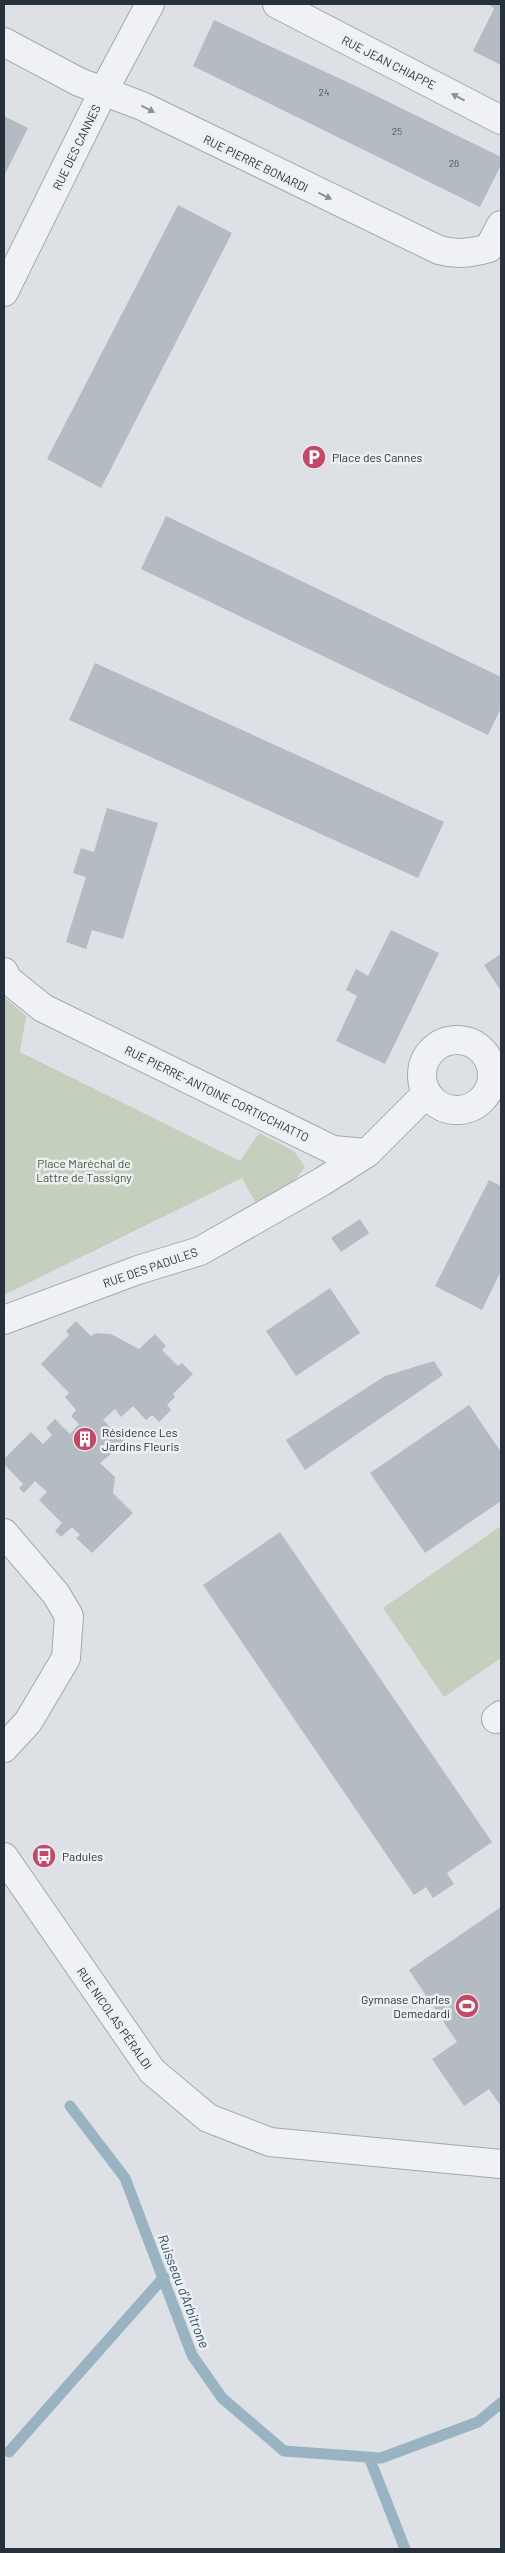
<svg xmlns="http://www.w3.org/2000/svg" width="505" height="2553" viewBox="0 0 505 2553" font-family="Barlow,sans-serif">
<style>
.green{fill:#c4cfbe}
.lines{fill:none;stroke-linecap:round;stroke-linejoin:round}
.stream{stroke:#9ab3c3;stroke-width:11}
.building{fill:#b4bbc2}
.minor-casing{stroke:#a3a9af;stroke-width:30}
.minor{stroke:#eff1f4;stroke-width:28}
.oneway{fill:#8b9198}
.labels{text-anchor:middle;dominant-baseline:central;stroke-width:5;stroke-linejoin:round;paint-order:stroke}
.number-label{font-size:10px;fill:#4a545d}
.street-label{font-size:12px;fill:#27313b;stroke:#ecf0f3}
.poi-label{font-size:12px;fill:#27313b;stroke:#ecf0f3;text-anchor:start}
.park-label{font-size:12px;fill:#3f5536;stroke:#ecf0f3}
.water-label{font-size:14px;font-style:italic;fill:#35536b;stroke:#ecf0f3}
</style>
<rect width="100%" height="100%" fill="#dde1e5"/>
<path class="green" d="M4,997L26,1016L20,1052L240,1161L259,1133L294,1151L305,1167L294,1182L255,1202L242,1178L4,1295Z
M501,1526V1658L444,1697L383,1608Z"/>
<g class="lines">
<path class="stream" d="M70,2106L125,2178L192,2355L222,2398L284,2451L381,2458L478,2422L501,2403
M9,2452L164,2277
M369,2457L405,2549"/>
</g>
<path class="building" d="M489,4H501V65L473,51L494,9Z
M214,20L360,88L501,157V165L480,207L193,66Z
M4,116L28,128L4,176Z
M178,205L232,233L101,488L47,459Z
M166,516L501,677V708L488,735L141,569Z
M95,663L444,822L418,878L69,720Z
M107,808L158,823L123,939L92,930L86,949L66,942L86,877L73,873L81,848L94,852Z
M391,930L439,953L385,1064L336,1041L357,996L346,990L356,969L368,976Z
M501,954V991L484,965Z
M489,1180L501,1186V1271L482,1310L435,1286Z
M360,1219L369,1233L341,1252L331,1238Z
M330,1288L360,1333L296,1376L266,1331Z
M76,1321L91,1336L96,1333L111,1334L139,1349L155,1334L166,1346L162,1350L178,1366L182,1363L193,1374L173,1394L175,1397L167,1405L171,1410L159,1422L152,1415L146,1420L133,1406L121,1417L115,1409L103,1420L125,1442L100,1463L115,1477L113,1493L133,1513L92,1553L76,1538L80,1535L72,1527L61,1537L55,1531L62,1523L39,1500L47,1492L35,1481L24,1493L19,1488L23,1484L4,1464V1459L31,1432L43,1444L52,1435L46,1428L55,1419L70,1434L79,1424L71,1416L76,1410L65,1397L69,1393L41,1364L69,1335L66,1331Z
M434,1361L443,1375L305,1470L286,1440L385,1376Z
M469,1405L501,1452V1501L425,1553L370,1473Z
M280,1532L492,1842L447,1873L454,1884L433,1898L426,1887L414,1895L203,1585Z
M501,1907V2106L489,2089L464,2106L432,2059L457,2042L409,1970Z"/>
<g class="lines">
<g class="minor-casing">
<path id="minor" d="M277,4L501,120
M4,42L79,82L142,106L439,250C457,255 471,253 489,248L501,225
M4,292L103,92L150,4
M4,972L7,979L43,1008L333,1150L367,1153L427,1093
M422 1075a35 35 0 1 1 70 0a35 35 0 1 1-70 0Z
M4,1320L138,1270L200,1251L323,1181L367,1153
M4,1533L56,1594L69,1616L66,1658L28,1722L4,1748
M496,1719L501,1715
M4,1857L152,2071L208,2118L270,2142L501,2164"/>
</g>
<use href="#minor" class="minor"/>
</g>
<defs><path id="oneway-solid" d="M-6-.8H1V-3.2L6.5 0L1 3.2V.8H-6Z" transform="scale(1.25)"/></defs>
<g class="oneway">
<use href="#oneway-solid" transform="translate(458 97) rotate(-152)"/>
<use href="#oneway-solid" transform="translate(148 109) rotate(27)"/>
<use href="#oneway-solid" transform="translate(325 196) rotate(26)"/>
</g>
<defs>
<g id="parking-disc" transform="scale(1.25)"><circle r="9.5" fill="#c34969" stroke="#ecf0f3"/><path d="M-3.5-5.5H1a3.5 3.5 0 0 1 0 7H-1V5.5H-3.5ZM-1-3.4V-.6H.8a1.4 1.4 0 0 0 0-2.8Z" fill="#fff"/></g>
<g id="building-disc" transform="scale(1.25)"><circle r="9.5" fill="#c34969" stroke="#ecf0f3"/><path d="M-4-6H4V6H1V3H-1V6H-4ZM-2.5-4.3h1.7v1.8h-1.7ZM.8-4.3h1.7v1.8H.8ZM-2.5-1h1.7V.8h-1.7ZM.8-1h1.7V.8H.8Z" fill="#fff"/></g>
<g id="bus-disc" transform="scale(1.25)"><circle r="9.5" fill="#c34969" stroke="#ecf0f3"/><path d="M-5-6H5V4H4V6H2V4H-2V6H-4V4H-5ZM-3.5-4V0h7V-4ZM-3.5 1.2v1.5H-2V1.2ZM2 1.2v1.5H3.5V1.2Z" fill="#fff"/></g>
<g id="stadium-disc" transform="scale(1.25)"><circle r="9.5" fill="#c34969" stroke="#ecf0f3"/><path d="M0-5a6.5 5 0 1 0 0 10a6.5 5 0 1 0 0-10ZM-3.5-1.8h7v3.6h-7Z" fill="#fff"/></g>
</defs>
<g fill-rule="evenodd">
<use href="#parking-disc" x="314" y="457"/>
<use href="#building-disc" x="85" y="1439"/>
<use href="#bus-disc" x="44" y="1856"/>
<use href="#stadium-disc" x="467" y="2006"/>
</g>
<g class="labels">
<g class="number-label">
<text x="324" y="92">24</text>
<text x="397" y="131">25</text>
<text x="454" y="163">26</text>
</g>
<g class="street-label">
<text transform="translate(389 62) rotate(27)">RUE JEAN CHIAPPE</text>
<text transform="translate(76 147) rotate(-64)">RUE DES CANNES</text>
<text transform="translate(256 163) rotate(26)">RUE PIERRE BONARDI</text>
<text transform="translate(217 1093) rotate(26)">RUE PIERRE-ANTOINE CORTICCHIATTO</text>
<text transform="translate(150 1267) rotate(-19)">RUE DES PADULES</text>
<text transform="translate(115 2018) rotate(55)">RUE NICOLAS PÉRALDI</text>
</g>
<g class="poi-label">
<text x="332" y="457">Place des Cannes</text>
<text x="102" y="1432">Résidence Les<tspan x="102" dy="14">Jardins Fleuris</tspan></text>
<text x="62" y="1856">Padules</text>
<text x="450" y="1999" text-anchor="end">Gymnase Charles<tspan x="450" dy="14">Demedardi</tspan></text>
</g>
<g class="park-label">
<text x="84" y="1163">Place Maréchal de<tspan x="84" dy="14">Lattre de Tassigny</tspan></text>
</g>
<g class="water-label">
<text transform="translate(184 2291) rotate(69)">Ruisseau d'Arbitrone</text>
</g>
</g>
<rect width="505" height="2553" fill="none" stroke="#27313b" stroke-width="10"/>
</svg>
